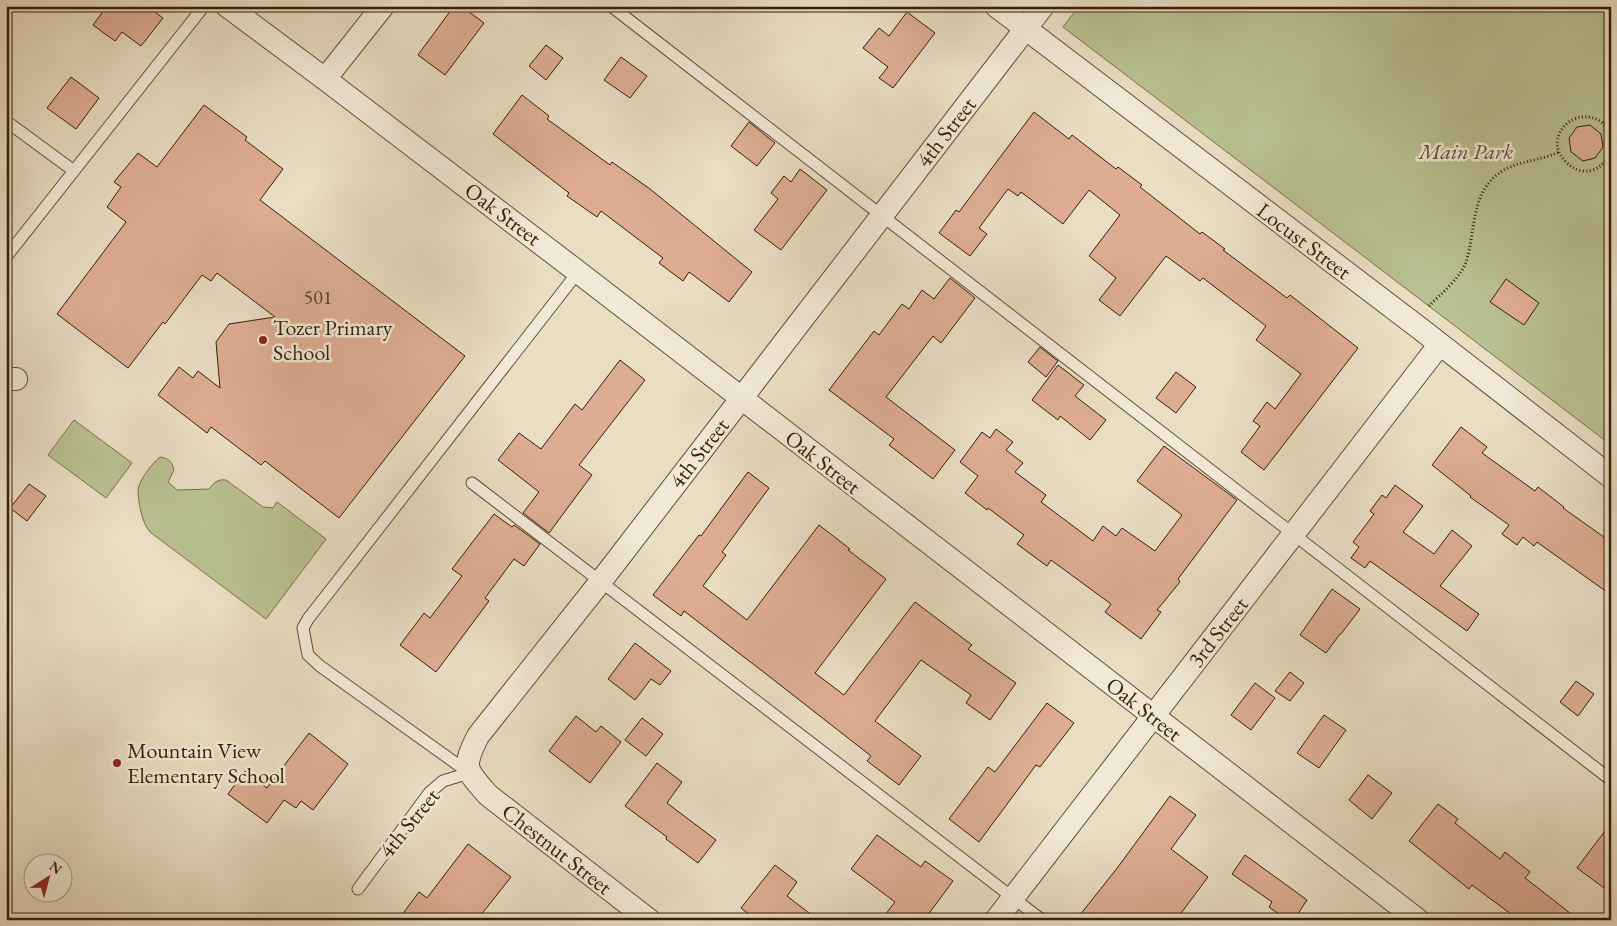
<svg xmlns="http://www.w3.org/2000/svg" width="1617" height="926" viewBox="0 0 1617 926" font-family="'EB Garamond',serif">
<style>
.green{fill:#b9c091;stroke:#786f4b}
.building{fill:#ddac93;stroke:#371e05}
.lines{fill:none;stroke-linecap:round;stroke-linejoin:round}
.service-casing{stroke:#644e34;stroke-width:13}
.minor-casing{stroke:#644e34;stroke-width:24}
.path{stroke:#371e05;stroke-width:3;stroke-dasharray:1 2.5;stroke-linecap:butt}
.service{stroke:#f1e9d7;stroke-width:11}
.minor{stroke:#f1e9d7;stroke-width:22}
.poi-dot{fill:#8f2418;stroke:#f1e9d7;stroke-width:2}
.labels{text-anchor:middle;dominant-baseline:central;stroke-width:5;stroke-linejoin:round;paint-order:stroke}
.number-label{font-size:20px;fill:#604228}
.street-label{font-size:22px;fill:#371e05;stroke:#f1e9d7}
.park-label{font-size:22px;font-style:italic;fill:#5e4f2f;stroke:#f1e9d7}
.poi-label{font-size:22px;fill:#371e05;stroke:#f1e9d7;text-anchor:start}
</style>
<rect width="100%" height="100%" fill="#e9ddc2"/>
<filter id="stains"><feTurbulence type="fractalNoise" baseFrequency=".004" numOctaves="4"/><feColorMatrix values="0 0 0 0 .2 0 0 0 0 .09 0 0 0 0 .02 0 0 0 .5 -.17"/></filter>
<radialGradient id="worn" r=".72"><stop offset=".6" stop-color="#630" stop-opacity="0"/><stop offset="1" stop-color="#630" stop-opacity=".3"/></radialGradient>
<path class="green" d="M1079,6H1611V445L1063,27Z
M74,420L132,463L106,498L48,455Z
M160,457C169,458 172,462 174,470L168,482L177,490L209,489C214,483 217,479 226,480L263,507L273,508L277,502L326,539L266,619L150,532C142,523 138,502 138,490C138,482 153,462 160,457Z"/>
<path class="building" d="M107,6H147L163,18L141,46L122,32L115,41L93,25Z
M454,6H461L484,23L445,75L418,55Z
M907,12L935,33L893,88L879,78L888,67L863,48L879,28L889,36Z
M546,45L563,58L546,80L529,66Z
M621,57L647,76L630,98L604,80Z
M71,77L99,98L76,129L47,108Z
M522,95L549,116L547,119L610,165L612,162L650,189L752,272L729,302L689,272L683,281L659,263L663,258L601,211L597,217L567,196L569,193L493,134Z
M204,105L247,137L245,140L283,169L260,200L465,356L339,518L265,461L261,465L211,427L207,433L158,395L179,367L193,378L198,371L220,388L216,342L229,324L275,317L217,273L211,281L202,275L165,324L163,322L128,368L57,314L126,222L107,207L121,187L114,182L138,153L157,167Z
M1034,112L1069,139L1072,135L1116,169L1118,167L1142,185L1140,187L1200,234L1202,232L1225,249L1223,250L1287,298L1290,295L1358,348L1264,470L1241,452L1260,426L1253,421L1267,402L1275,409L1301,374L1256,340L1266,326L1203,278L1200,281L1166,256L1120,316L1099,300L1116,278L1089,256L1120,215L1089,190L1063,224L1021,192L1018,196L1008,189L979,228L987,234L970,256L939,233L956,210L959,212Z
M749,122L775,143L757,166L731,146Z
M1590,125L1601,134L1603,147L1595,158L1583,161L1571,152L1569,138L1577,127Z
M800,169L827,190L781,250L754,230L778,199L771,193L784,176L791,182Z
M950,278L975,298L941,343L933,336L886,397L955,450L933,479L889,445L894,439L829,390L874,331L879,335L902,304L909,309L922,290L934,299Z
M1506,279L1539,303L1524,325L1490,302Z
M1040,347L1058,361L1046,377L1028,362Z
M620,360L645,380L579,465L592,475L549,533L523,513L539,492L498,460L519,433L541,449L575,404L582,410Z
M1058,365L1084,385L1075,396L1106,420L1090,440L1060,416L1058,420L1032,400Z
M1176,372L1196,387L1176,413L1156,398Z
M1461,427L1487,447L1482,453L1535,491L1538,487L1564,507L1563,508L1611,542V595L1537,542L1534,546L1523,537L1517,545L1502,534L1509,525L1470,497L1471,496L1432,465Z
M996,429L1013,442L1006,450L1023,463L1015,472L1046,495L1041,502L1093,541L1103,526L1116,536L1122,528L1155,551L1182,515L1137,481L1164,446L1237,500L1178,579L1180,582L1157,610L1161,612L1141,639L1105,612L1111,604L1051,560L1047,566L1017,544L1024,535L988,508L987,510L965,493L978,476L960,462L982,432L990,438Z
M748,472L769,488L722,552L726,555L703,586L747,620L819,525L850,549L848,550L886,579L815,673L844,695L915,602L972,645L968,649L1016,683L990,720L966,703L971,695L921,660L875,721L921,756L899,785L867,761L871,756L770,677L684,611L681,616L653,595L699,535L701,536Z
M29,484L46,496L27,521L10,508Z
M1395,485L1423,506L1403,532L1434,554L1452,530L1472,546L1440,586L1479,614L1467,631L1370,561L1365,568L1351,558L1359,547L1353,542L1374,514L1370,511L1382,495L1386,498Z
M494,514L512,527L514,525L540,544L524,566L514,559L485,598L489,601L436,672L400,645L424,613L430,618L462,576L452,569Z
M1332,589L1360,609L1341,634H1340L1326,653L1300,635Z
M635,643L671,671L660,685L651,679L635,700L608,679Z
M1290,672L1304,683L1290,701L1275,691Z
M1576,681L1594,694L1578,716L1560,702Z
M1255,683L1275,698L1251,730L1231,715Z
M1047,703L1074,723L1040,767L1036,765L979,842L949,819L988,767L995,772Z
M1324,715L1346,730L1319,768L1297,753Z
M576,716L596,732L601,726L621,742L590,783L549,751Z
M642,718L663,734L646,756L625,740Z
M309,733L348,764L313,810L301,801L296,808L284,800L267,823L228,794L245,771L267,788Z
M657,763L682,782L667,803L716,840L698,863L666,839L667,837L625,806Z
M1368,775L1392,793L1372,819L1349,800Z
M1170,796L1196,815L1171,849L1208,877L1176,920H1076L1118,867Z
M1438,804L1458,819L1455,823L1500,859L1505,852L1530,872L1525,878L1579,920H1519L1472,885L1469,889L1409,841Z
M1611,823V893L1577,868Z
M877,835L921,867L925,861L953,881L924,920H881L895,902L851,869Z
M468,844L511,877L477,920H398L419,892L427,898Z
M1245,855L1307,900L1294,920H1287L1269,907L1272,902L1232,874Z
M775,865L797,882L787,896L818,920H756L741,908Z"/>
<g class="lines">
<g class="service-casing">
<path id="service" d="M611,6L1611,780
M6,121L74,171
M6,257L204,6
M472,483L1042,920
M468,772L320,666L308,655L303,628L308,619L578,272
M358,889L429,793L443,781L469,773"/>
</g>
<g class="minor-casing">
<path id="minor" d="M227,6L325,79L578,272L1418,920
M996,6L1418,327L1611,477
M325,79L383,6
M6,379H16
M649,920L488,795C465,769 462,768 478,736L601,581L1043,6
M996,920L1440,344"/>
</g>
<path class="path" d="M1604,123L1611,117
M1611,134C1588,93 1537,134 1566,162C1571,167 1576,170 1583,171C1596,172 1604,164 1611,154
M1429,306C1440,295 1461,277 1466,262C1476,232 1470,192 1501,172C1519,160 1540,161 1559,152"/>
<use href="#service" class="service"/>
<use href="#minor" class="minor"/>
</g>
<g class="poi-dot">
<circle cx="263" cy="340" r="5"/>
<circle cx="117" cy="763" r="5"/>
</g>
<g class="labels">
<g class="number-label">
<text x="318" y="297">501</text>
</g>
<g class="street-label">
<text transform="translate(946 132) rotate(-52)">4th Street</text>
<text transform="translate(503 214) rotate(37)">Oak Street</text>
<text transform="translate(1304 241) rotate(37)">Locust Street</text>
<text transform="translate(699 453) rotate(-52)">4th Street</text>
<text transform="translate(823 462) rotate(38)">Oak Street</text>
<text transform="translate(1218 632) rotate(-52)">3rd Street</text>
<text transform="translate(1144 709) rotate(38)">Oak Street</text>
<text transform="translate(409 823) rotate(-51)">4th Street</text>
<text transform="translate(557 849) rotate(38)">Chestnut Street</text>
</g>
<g class="park-label">
<text x="1466" y="151">Main Park</text>
</g>
<g class="poi-label">
<text x="273" y="327">Tozer Primary<tspan x="273" dy="25">School</tspan></text>
<text x="127" y="750">Mountain View<tspan x="127" dy="25">Elementary School</tspan></text>
</g>
</g>
<rect width="1617" height="926" fill="none" stroke="#e9ddc2" stroke-width="25"/>
<rect x="8" y="8" width="1602" height="911" fill="none" stroke="#371e05" stroke-width="2.5"/>
<rect x="12" y="12" width="1592" height="901" fill="none" stroke="#371e05"/>
<g transform="translate(48 878) rotate(36)"><circle r="24" fill="#f1e9d7" stroke="#a79883"/>
<path d="M0-4L9 19L0 12L-9 19Z" fill="#8f2418"/>
<text y="-8" font-size="14" font-weight="bold" text-anchor="middle" fill="#371e05">N</text>
</g>
<rect width="100%" height="100%" filter="url(#stains)"/>
<rect width="100%" height="100%" fill="url(#worn)"/>
</svg>
